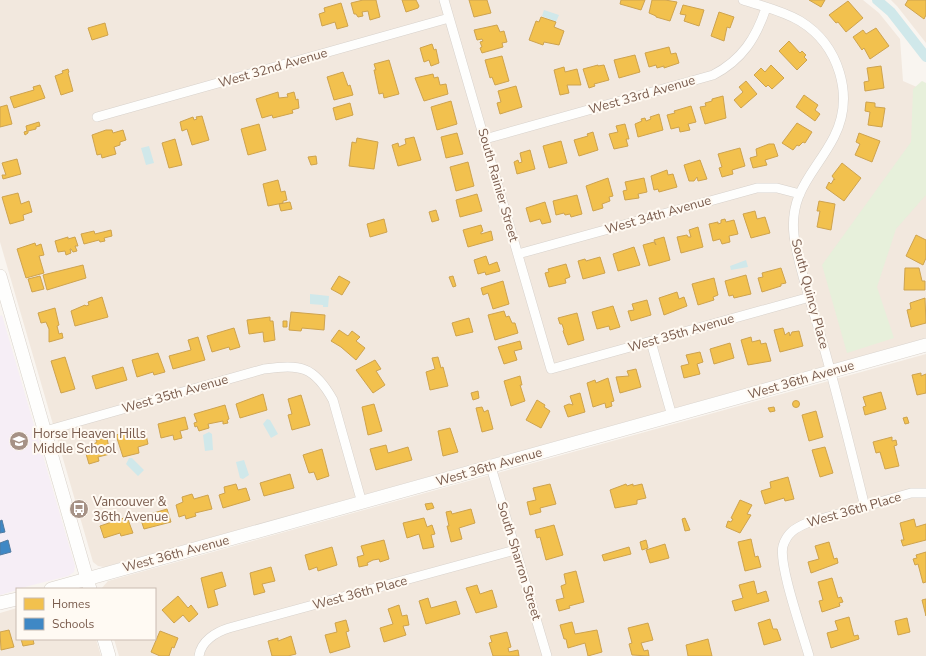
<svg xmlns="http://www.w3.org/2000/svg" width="926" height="656" viewBox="0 0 926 656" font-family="'Nunito Sans',sans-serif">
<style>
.residential{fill:#f2e8de}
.education{fill:#f6eef6}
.green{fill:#e7f0db}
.water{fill:#d0e8ea}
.homes{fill:#f2c14e;stroke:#cea34e}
.schools{fill:#3f88c5;stroke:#517ba1}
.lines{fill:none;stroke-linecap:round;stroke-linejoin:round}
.canal{stroke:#d0e8ea;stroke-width:10}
.street-casing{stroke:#d7d1cb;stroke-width:10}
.secondary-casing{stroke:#d9d2cb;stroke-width:14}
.street{stroke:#fefefd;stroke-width:9}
.secondary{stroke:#fefefd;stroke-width:13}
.labels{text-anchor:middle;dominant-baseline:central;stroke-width:4;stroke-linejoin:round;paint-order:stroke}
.street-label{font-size:13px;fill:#7a5c4d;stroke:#fffaf3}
.poi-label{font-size:13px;fill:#7a5c4d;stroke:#fffaf3;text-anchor:start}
</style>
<rect width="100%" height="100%" fill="#f9f5f0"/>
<path class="residential" d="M0,0H863L879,13L900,39L903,81L926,91V338L104,567L98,566L93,562L0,242Z
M891,0H926V43L897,6Z
M926,354V656H119L114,639H155V589H101L108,581Z
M17,608V639H96L101,656H0V613Z"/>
<path class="education" d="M2,315L75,566L74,572L68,576L17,589V590L0,595V316Z"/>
<path class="green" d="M922,81L926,83V195L896,229L877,287L894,338L847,353L822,265L911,142L913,89Z"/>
<path class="water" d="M544,10L559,15L556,22L542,16Z
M149,146L154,163L146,165L141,148Z
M746,260L748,267L731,270L730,266Z
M310,294L329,296L328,307H323V305L310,304Z
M267,419L270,420L278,434L271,438L263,424Z
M209,432L212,434L213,450L205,451L203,435Z
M129,458H132L144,470L138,476L126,464Z
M244,460L249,475L243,479L240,478L236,462Z"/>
<path class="homes" d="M363,0H376L380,17L370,20L368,11L362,12L363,16L358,17L356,14H354L351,3Z
M402,0H416L419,6L418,8L406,12Z
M469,0H487L491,13L474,17Z
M621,0H645L641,10L620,4Z
M665,0L677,2L670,21L656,17V16L649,13L652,0Z
M809,0H825L821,7Z
M908,0H926V15L924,19L905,5Z
M848,1L863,18L846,32L838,22L836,23L829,15Z
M341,3L348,26L337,29L335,22L322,26L319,14L325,12L324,8Z
M683,5L704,10L699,26L684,21L686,15L680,14Z
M719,12L734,17L730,28L727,27L724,41L711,36Z
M541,17L556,22L554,27L564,31L559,45L544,42L543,45L529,40L536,21L539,22Z
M105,23L108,35L92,40L88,28Z
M497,25L500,32L504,31L507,42L502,43L503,47L482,53L480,48L482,47L480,42L483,41L482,39L477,40L474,30Z
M876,28L889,46L870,59L864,48L862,50L853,37L863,30L866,34Z
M789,41L800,53L802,51L806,55L804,57L807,60L797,70L779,51Z
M432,44L434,50L436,49L439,63L431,66L429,60L424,62L420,48Z
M669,47L671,54L676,53L679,63L664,68V66L657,68L656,65L649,67L645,53Z
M635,55L640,72L619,78L614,60Z
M502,56L509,81L495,85L492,77L490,78L485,60Z
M389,60L399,94L384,98L383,93L379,94L374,70H376L374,64Z
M598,65V66L604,65L609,80L594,84L595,86L589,88L583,69Z
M771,65L784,78L772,89L768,85L766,87L754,75L761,68L765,72Z
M881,66L884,88L865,91L864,82L869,81L867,68Z
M564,67L565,72L577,69L581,85H567L569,93L560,95L554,70Z
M68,69L69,72L68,73L73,91L61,95L55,76L63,73L62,71Z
M343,72L348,86L350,85L353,95L334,100L327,77Z
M433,74L434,78L438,77L440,85L446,84L448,94L424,101L415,78Z
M746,81L757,94L741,108L734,100L743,92L739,87Z
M40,85L45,98L14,108L10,97L34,90L33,87Z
M516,86L522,107L500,114L497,103L501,102L498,91Z
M278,92L279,98L288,97L287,94L294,92L296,100L298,99L299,108L292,110L293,113L273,118L272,115L262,118L256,99Z
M804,95L818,105L815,110L820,114L815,121L796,107Z
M723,96L726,118L705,124L700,107L706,106L705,103L712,101V99Z
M451,101L457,124L437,130L431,107Z
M866,102L875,103V107L885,108L882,127L868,125L870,112L865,111Z
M350,103L353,115L336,120L333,108Z
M7,105L12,124L0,127V107Z
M691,106L696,122L688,124L690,130L680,132L679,127L671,129L667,115L675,113L674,111Z
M659,114L663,130L638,137L635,124L642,121L641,119L645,118L646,121L651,119L650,117Z
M202,116L209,140L192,145L187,129L182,131L180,122L193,117L194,120L197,119L196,117Z
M39,122L40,126L36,127V129L28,131V133L25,135L24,132L27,131L26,126Z
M797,123L812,132L805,143L803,142L799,146L797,145L793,150L782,143Z
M259,124L266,150L248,155L241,129Z
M625,124L629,139H626L628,146L614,149L609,134L618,132L616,126Z
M106,130H112L113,133L123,130L126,140L120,142V145L114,147L116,154L102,158L101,154L97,155L92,135Z
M593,132L598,150L579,156L574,140L588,136L587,134Z
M457,133L463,154L446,158L441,137Z
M859,133L880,141L872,162L855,155L860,144L856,142Z
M414,137L421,160L398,166L392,145L398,143L399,147L401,146L406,144L405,139Z
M357,138L378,142L374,169L349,166L352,142L356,143Z
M175,139L182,165L169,168L162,143Z
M561,141L567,163L549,168L543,146Z
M769,144H774L778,156L765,160L767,165L753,168L750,158L757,156L756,149Z
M740,148L745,166L732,170L733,174L722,177L719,168L722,167L718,154Z
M530,150L535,169L517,174L514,162L518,160L519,163L522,162L520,153Z
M316,156L317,164L311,165L308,157Z
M17,159L21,174L3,179L2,175H6L2,163Z
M700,160L707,179L698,181L697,177L694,181H689L684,165Z
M468,162L474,186L456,191L450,167Z
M842,163L861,178L844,201L826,188L829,182L831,184L834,179L835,180L832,176Z
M667,170L668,175L673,174L677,187L659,192L658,189L654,190L651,176Z
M608,178L613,196L609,197L610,201L602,204L603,208L593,211L586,186Z
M644,178L647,192L638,194L639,198L625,200L623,191L627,190L625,182Z
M278,180L281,192L285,191L287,200L283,201V203L268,206L263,184Z
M18,193L21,204L29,201L32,212L23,215L24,220L10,224L2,197Z
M477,194L482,211L460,217L456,200Z
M577,195L582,214L571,217L570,214L565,215L564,213L556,215L553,201Z
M819,201L835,204L831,230L817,227L820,211H817Z
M290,202L292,209L281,211L279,204Z
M545,202L551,222L542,224L540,219L530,222L526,208Z
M436,210L439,220L432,222L429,212Z
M755,211L757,219L765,217L770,233L751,238L743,214Z
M384,219L387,232L370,237L367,224Z
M725,219L726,222L734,220L738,234L729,236L730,242L722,244L720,239L713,241L709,224L718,222V224L721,223V220Z
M481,225L483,231L481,232V234L491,231L493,240L468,247L463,230Z
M698,227L703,247L681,253L677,237L687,235L688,237H691L689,230Z
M111,230L112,236L104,238L105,241L100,242L99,240L84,244L81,234L94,231L95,234Z
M916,235L926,240V258L923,265L906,256Z
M68,237V239L75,237L78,246H75L77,251L73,252L71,249H70L71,253L66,255L65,251L58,252L55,241Z
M664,237L670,260L649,266L643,245L654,242L656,245L654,240Z
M35,243L36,246L41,244L44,255L39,256L44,273L26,278L17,249Z
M634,247L640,265L618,271L613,254Z
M486,256L489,265L497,262L500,271L486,275L485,272L478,274L474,260Z
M600,257L605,273L583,279L578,261L585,259L586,261Z
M566,264L570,277L565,279L566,283L549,287L545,273L549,272L548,269Z
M83,265L86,278L47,290L43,275Z
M781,268L786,283L781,284V286L762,292L758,278L763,277L762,273Z
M905,268H919L922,281H925V290H904Z
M746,275L751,294L734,298L733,295L729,296L725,281Z
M40,276L44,289L32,292L28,279Z
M339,276L350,282L342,295L331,289Z
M453,276L456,286L453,287L449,277Z
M714,278L718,295L713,297L714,300L698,305L692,284Z
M503,281L509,304L493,309L488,293L483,295L481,288Z
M677,292L679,299L684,297L687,306L664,315L659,298Z
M102,297L108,317L75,326L71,311L85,305L86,306L89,305L88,302Z
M925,298L926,323L911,327L907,310L911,309L910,303Z
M647,300L651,315L631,321L628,311L634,310L632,304Z
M613,306L620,327L610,330L609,326L597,329L592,312Z
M55,308L59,325L57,326L59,334L62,333L63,338L49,342V329L46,322L41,323L38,313Z
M504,311L506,317L509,316L512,323H515L518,333L495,340L488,315Z
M291,312L325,315L324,330L302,328L301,331L289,330Z
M577,313L584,340L568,345L563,331L564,330L562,324H560L558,318Z
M270,317V321H273L275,340L264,342L263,332L249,334L247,320Z
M469,318L473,332L456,336L452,323Z
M283,321H287V327H283Z
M234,328L240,347L230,350L229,347L212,352L207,336Z
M783,328L785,335L789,332L790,336L792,332L799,331L803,346L780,352L774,330Z
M339,330L348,336L352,331L360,337L356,341L365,348L356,360L341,347L331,341Z
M198,337L205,360L173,369L169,356L191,350L188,340Z
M751,337L752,342L760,340L761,344L766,343L771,361L748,365L741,340Z
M520,341L522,349L514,351L517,360L504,364L498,347Z
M730,343L734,358L714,364L710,349Z
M700,352L703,362L697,364L700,374L684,378L681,366L689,364L686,355Z
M158,353L165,372L154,375L153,372L137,377L132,360Z
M65,357L75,389L61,393L51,361Z
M438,357L441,368L443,367L448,386L430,390L426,372L435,369L432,358Z
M375,360L381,369L376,371L385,385L373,393L356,370Z
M123,367L127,380L96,389L92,376Z
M636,369L641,387L620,393L616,377L629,376L627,371Z
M921,373V376L926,374V393L917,395L912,375Z
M520,376L522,385H520L525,401L511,406L504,381Z
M608,378L614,401L611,402L612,406L606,408L605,403L593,407L587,383L595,380L596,383Z
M478,391L479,398L473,400L471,393Z
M881,392L886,409L865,415L863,407L866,406L863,397Z
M580,393L585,412L568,417L564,406L569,404L573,405L570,396Z
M263,394L267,410L240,418L236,404Z
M301,395L310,425L292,430L288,415L292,414L288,399Z
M537,400L545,405L544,407L550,411L541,428L526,420Z
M792.5 404a3.5 3.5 0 1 1 7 0a3.5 3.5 0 1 1-7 0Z
M374,404L382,431L368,435L362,407Z
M225,405L229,419L227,420L228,423L223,424V421L208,424L209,428L199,431L197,426L195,427L194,423L197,422L194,414Z
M482,407L484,412L488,410L493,429L482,432L476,408Z
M774,407L775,411L770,412L768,408Z
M816,411L823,437L809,441L802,415Z
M185,417L188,429L180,431L182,438L174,440L173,435L161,438L158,424Z
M907,417L909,423L905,424L903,418Z
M450,428L458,452L443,456L438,431Z
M145,430L148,444L138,447L139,453L123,457L116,435L127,432L128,434Z
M892,437V441L896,440L897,445L894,446L899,466L885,469L880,452L876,453L873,442Z
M107,438L110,454L98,457L99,461L89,464L84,447L94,444L97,442L96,440Z
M386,445L388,453L408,447L412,460L376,470L370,449Z
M825,447L833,473L820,477L812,450Z
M322,449L329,476L317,480L314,472L309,473L303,455Z
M290,474L294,488L264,496L260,483Z
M788,477L794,499L785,501L784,498L765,504L761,491L771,488L770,482Z
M236,484L238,490L246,488L250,500L223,508L219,495L225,493L224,487Z
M550,484L556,504L540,508L541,512L530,515L527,502L536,500L533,488Z
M626,484L627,486L633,484V486L642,484L646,498L637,500V504L615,508L610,490Z
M192,494L194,499L208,495L212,509L195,513L196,516L186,519L185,515L179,517L176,505L183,502L182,497Z
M740,500L752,505L747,514L751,515L740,533L726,527L728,521L731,522L733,519L731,518Z
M432,503L434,508L427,510L425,504Z
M167,509L171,522L144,529L140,517Z
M471,509L475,523L459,528L462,539L451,542L447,526H449L446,512L451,511L452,514Z
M127,517L133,533L121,536L120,533L104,538L100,526Z
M424,518L427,527L432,525L435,534L431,535L434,547L423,549L419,534L407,538L403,523Z
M685,518L690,530L685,531L682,519Z
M914,519L916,527L926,524V540L903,546L901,540H904L900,523Z
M554,525L563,555L546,560L540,537L537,538L535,530Z
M751,539L755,557L758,556L761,567L745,571L738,542Z
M384,540L389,559L380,562L379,559L373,560L367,563L368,565L359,567L357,557L364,555L361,546Z
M646,540L648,548L642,550L640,542Z
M829,542L834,559L837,558L838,563L811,573L808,562L819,559L815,546Z
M665,544L669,558L650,563L646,550Z
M332,547L337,565L318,571L317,567L309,570L305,555Z
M629,547L631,554L604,561L602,555Z
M926,552V582L923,583L918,564L915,565L913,559L917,558L916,555Z
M271,567L275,581L262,584L265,592L254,595L250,573Z
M576,571L584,602L569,606L570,608L559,611L556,600L564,598L561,586L566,584L564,574Z
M222,572L226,586L214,590L218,605L208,608L201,578Z
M832,578L838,598L841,597L843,602L839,603L840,606L822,612L819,601L823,600L818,582Z
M754,581L757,594L766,591L769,601L735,611L732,601L743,598L739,585Z
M477,585L480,594L492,590L497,607L476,613L466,588Z
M178,596L188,608L191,605L198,614L189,622L183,615L174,623L162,610Z
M428,598L431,608L456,601L460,614L426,624L419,601Z
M926,599V616L922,600Z
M399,605L402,616L407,615L409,625L403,626L406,635L384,642L380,628L393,624L388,609Z
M849,617L854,636L858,635L859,639L831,648L827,633L838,630L835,621Z
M907,618L910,632L898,635L895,621Z
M770,619L773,629H777L781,640L764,645L758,623Z
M346,620L349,631L346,632L350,647L330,653L325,635L337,632L335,623Z
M572,622L575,634L597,630L602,652L588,656L585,643L568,648L566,639H564L560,625Z
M648,623L653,640L641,643L644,651L648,650L649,656L632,655L629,644L632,643L628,628Z
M9,630L14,647L1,650L0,632Z
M160,631L178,638L174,648L172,647L169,656H160L151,652Z
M507,632L511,647L508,648L509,652L518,650L519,656H493L489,643L492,642L490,636Z
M291,636L296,654L288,656H272L268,641L278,638V641Z
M21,639H33L34,644L23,646Z
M708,639L712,656H688L686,645Z"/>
<path class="schools" d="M2,520L5,532L0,533V521Z
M8,540L11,552L0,555V543Z"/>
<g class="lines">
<path class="canal" d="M877,0L891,12L926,57"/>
<g class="street-casing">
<path id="street" d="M444,0L551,369L810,297
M743,0C762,6 783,11 800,21C839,45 855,96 834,137C816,172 789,191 794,235C798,267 812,305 821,337C837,393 851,450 865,507
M97,117L449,18
M485,139L713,75C742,60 756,38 766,8
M518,254L757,188H777L800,194
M651,342L672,416
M45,431L264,369C301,364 314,366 333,400L362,503
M491,467L547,656
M199,656C201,641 216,632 229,628L515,550
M809,656C803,634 778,564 783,546C787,533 795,528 807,523L911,493H926"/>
</g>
<g class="secondary-casing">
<path id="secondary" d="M0,276L90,589
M51,589L926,345
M0,603L17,599
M104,639L109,656"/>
</g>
<use href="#street" class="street"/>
<use href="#secondary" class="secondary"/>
</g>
<defs>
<g id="school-disc" transform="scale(1)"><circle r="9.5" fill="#a69286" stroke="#fffaf3"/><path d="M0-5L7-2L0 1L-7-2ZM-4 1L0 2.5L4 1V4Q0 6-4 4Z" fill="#fff"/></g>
<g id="bus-disc" transform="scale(1)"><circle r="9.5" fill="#a69286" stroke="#fffaf3"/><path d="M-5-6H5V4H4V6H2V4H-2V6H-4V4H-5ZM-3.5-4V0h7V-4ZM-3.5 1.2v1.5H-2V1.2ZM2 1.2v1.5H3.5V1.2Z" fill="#fff"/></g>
</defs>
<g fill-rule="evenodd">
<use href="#school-disc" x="19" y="441"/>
<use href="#bus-disc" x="79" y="509"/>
</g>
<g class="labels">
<g class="street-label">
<text transform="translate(273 68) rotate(-16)">West 32nd Avenue</text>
<text transform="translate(642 95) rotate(-16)">West 33rd Avenue</text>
<text transform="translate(498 185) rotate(74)">South Rainier Street</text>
<text transform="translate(658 215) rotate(-16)">West 34th Avenue</text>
<text transform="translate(810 294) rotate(75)">South Quincy Place</text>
<text transform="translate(681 333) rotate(-16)">West 35th Avenue</text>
<text transform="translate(801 380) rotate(-16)">West 36th Avenue</text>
<text transform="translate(175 394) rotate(-16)">West 35th Avenue</text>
<text transform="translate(489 467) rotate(-16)">West 36th Avenue</text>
<text transform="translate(854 510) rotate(-16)">West 36th Place</text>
<text transform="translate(176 554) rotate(-15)">West 36th Avenue</text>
<text transform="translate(519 561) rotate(73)">South Sharron Street</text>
<text transform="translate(360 593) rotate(-15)">West 36th Place</text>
</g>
<g class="poi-label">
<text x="33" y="434">Horse Heaven Hills<tspan x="33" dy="15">Middle School</tspan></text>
<text x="93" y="502">Vancouver &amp;<tspan x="93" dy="15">36th Avenue</tspan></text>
</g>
</g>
<rect x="16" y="588" width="140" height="52" fill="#fffaf3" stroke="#cabbb1"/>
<rect x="24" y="598" width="20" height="12" fill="#f2c14e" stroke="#cabbb1"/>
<text x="52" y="608" font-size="12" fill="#7a5c4d">Homes</text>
<rect x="24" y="618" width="20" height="12" fill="#3f88c5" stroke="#cabbb1"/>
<text x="52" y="628" font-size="12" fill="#7a5c4d">Schools</text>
</svg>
